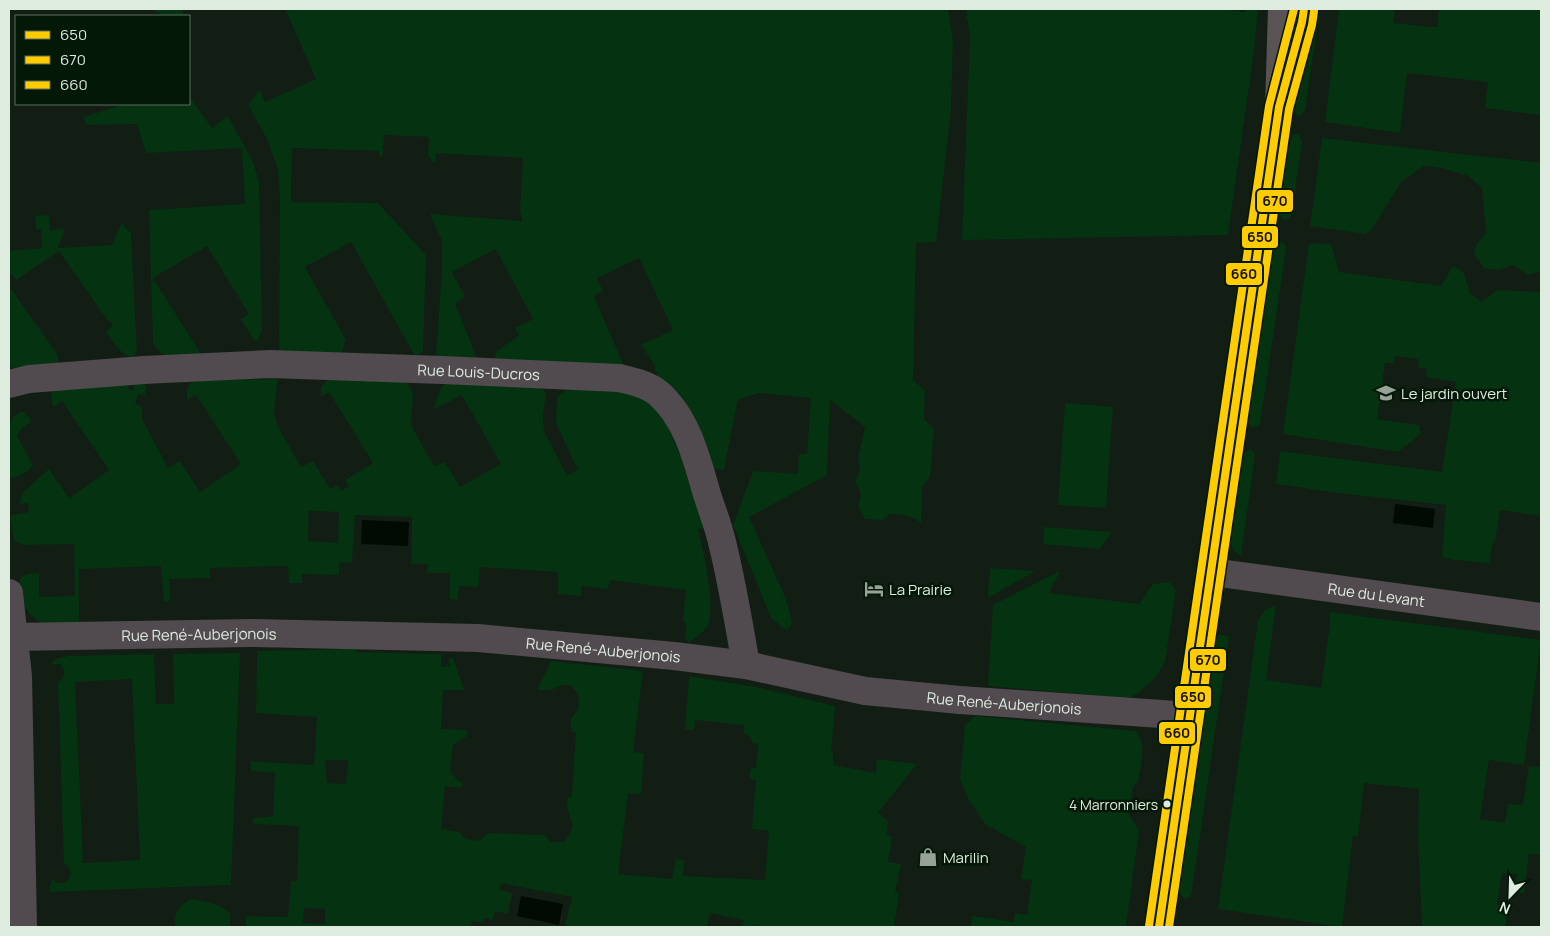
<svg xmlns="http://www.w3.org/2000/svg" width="1550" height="936" viewBox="0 0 1550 936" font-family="Manrope,sans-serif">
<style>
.green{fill:#053211;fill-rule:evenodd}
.water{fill:#020b02}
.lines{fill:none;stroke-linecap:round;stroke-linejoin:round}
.minor{stroke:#514a4e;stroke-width:28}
.major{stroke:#5a5356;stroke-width:28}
.bus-1-casing{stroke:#041808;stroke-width:11}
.bus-2-casing{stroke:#041808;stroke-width:11}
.bus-3-casing{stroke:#041808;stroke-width:11}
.bus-1{stroke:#fc0;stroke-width:8}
.bus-2{stroke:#fc0;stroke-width:8}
.bus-3{stroke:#fc0;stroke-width:8}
.bus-dot{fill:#deebdf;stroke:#041808;stroke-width:2}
.labels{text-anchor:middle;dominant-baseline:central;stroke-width:5;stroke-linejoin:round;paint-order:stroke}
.bus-label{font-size:14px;fill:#deebdf;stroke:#041808;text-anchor:end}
.street-label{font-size:15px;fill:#deebdf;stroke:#041808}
.poi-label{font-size:15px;fill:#deebdf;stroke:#041808;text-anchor:start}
.line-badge{stroke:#041808;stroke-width:2}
.pale-badge-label{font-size:14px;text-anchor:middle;font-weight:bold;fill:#111}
</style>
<rect width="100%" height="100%" fill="#121d14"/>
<path class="green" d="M151,9H183V16H166Z
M285,9H948L953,40L951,110L936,242L916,243L913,380L925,390L924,419L934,429L930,477L922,487L921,523L916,519L904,515L891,514L882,520L865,519L858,507L861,493L855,482L860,469L858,456L865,427L830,400L827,475L749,517L786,599L792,622L787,631L771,618L733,525L753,471L798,474L799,454H807L811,398L760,393L738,399L724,470L713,469L691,412L679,393L658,378L654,364L641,345L673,330L639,258L597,278L603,291L594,296L624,366L497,359L494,357L496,352L519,335L515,328L533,319L496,249L452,272L465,297L455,304L477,358L436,357L442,271V241L430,214L522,221L520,210L523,158L436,153L435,163L428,156L429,137L384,135L383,155L379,156V151L292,148L291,202L378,203L426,255L423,352L415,356L351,242L305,267L346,340L341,355L279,354L280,202L278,169L267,139L248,105L260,90L265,102L316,79Z
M966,9H1224L1245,12L1246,9H1258L1254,52L1228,235L962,240L970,38Z
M1310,9H1320L1305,110L1300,116L1296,115L1294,109Z
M1339,9H1395L1393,23L1432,27H1437L1439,9H1541V115L1485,108L1488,82L1407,73L1400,133L1325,122Z
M189,96L212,128L228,116L253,162L259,181L262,331L258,340L254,341L241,319L249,314L207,246L153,278L202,356C183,357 163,363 153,343L149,210L245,204L242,148L146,153L137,124L86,125L84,117L125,104H189Z
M1297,134L1300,136L1302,142L1291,216L1286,220L1282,219L1279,214L1289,145L1293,135Z
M1322,138L1541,163V277L1539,272L1527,275L1513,265L1499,270L1484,268L1474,254L1476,245L1486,233L1482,188L1468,176L1442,168L1424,166L1402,181L1372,229L1365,234L1310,226Z
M49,215L50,230L65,229L58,248L112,245L122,223L131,233L137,352L134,356L130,357C119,352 112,342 106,332L113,325L109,320L108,321L59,251L16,280L9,271V251L42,248L41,229H36L35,216Z
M1280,241L1286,245V249L1260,425L1257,427L1253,428L1249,424L1248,420L1273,248L1277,242Z
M1309,243L1331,244L1339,272L1441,286L1453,266L1464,273L1470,293L1481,302L1497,290L1541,292V516L1500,510L1495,541H1493L1489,563L1455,560L1442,557L1446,505L1346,494L1276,484L1280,451L1442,472L1456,382L1426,377L1427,369L1418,367L1419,359L1395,356L1394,363H1385L1377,419L1419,425L1421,434L1398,452L1283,434Z
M9,286L57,354L59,364L9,368Z
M278,379L274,411L277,425L301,467L313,461L330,489L338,485L341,491L349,486L345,480L373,463L329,392L321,397V387L329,379L405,381C421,397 408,408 412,427L434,466L445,462L460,487L501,464L462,395L433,410L442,386L445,384L540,387L546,393L543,416L544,432L567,475L578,470L556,423L557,396L568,389L612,390L635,395L652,406L665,421L681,457L704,528L698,529C703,551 717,607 707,627C703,633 695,638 689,643L685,639L686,624L683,620L686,590L610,580L608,589L582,586L581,596L558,594V572L480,567L478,587L459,586L458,600L450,599V573H427L428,564H411L412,517L355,515L352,563L339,562V575L302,574V583H289L288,566L210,568V578L169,579L170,601H164L161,566L79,569V628C70,628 56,629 48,626C32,620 22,607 19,590C19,585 18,579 23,576C27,573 34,574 39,573V597L75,596L74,544L23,545L14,541L10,518L12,515L29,512L28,503L19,504L23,492L49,469L69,498L109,470L62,401L53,407L51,393L55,389L128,384L129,390H134V384H144L146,387L145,396L138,394L135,404L142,406V419L168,468L180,461L200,492L241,464L196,395L187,400C187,392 186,384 195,381ZM309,511L339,512L338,543L308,541Z
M1065,403L1113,407L1106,508L1058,505Z
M20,412H24L29,417L31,422L21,429L17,436L33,465L28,471L14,478L9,477V426L13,417Z
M1250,449L1252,450L1255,455L1241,556L1233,550L1231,543L1243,456L1247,451Z
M1044,527L1112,532L1100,549L1043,544Z
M990,568L1035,571L988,598Z
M1058,572H1060L1049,593L1139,604L1153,584L1169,582L1176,590L1165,662L1156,677L1140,692L1129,698L988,686L993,605Z
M1276,605L1266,680L1321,688L1330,624V612L1541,640L1524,765L1489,760L1480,819L1505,823L1508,804L1523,805L1529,766L1540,767L1541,760V855L1529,854L1524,894L1515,892L1517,874L1502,873L1497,905L1508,906L1505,927H1422L1418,837L1419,789L1364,783L1358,836L1353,835L1342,927L1218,909L1258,620L1265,610Z
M1217,634L1227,636L1229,638L1191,897L1185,899L1179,893Z
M355,649L356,652L441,654V667L450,666L449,658H453L464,690H443L441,729L467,730V736L453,745L450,770L457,780L463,783L461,788L445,786L441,829L459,832L466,839L479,841L488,833L544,835L551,842H565L573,827L567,807L568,797H572L576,732L571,731V719L578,709L579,701L576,691L570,685H562L551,690H537L551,661L643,671L633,752L644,753L641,794L628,793L618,874L672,879L676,859L684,860L683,876L765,880L769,831L752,829L756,780L749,779L751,768H756L758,744L752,743L750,737L744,734V725L695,720L694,730H685L689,676L756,687L835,706L831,752L833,753V765L876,773L877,759L917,764L878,813L888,821L887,835L892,836L888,862L901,864L895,892L899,893L894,927H764L753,925L752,927H742L744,920L710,913L707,927H565L572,897L501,883L500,890L512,893L508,914L495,911L493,920L484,918L483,923L472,921L471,927H246V916L288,917L291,881H297L299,826L253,824V818L273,816L275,773L251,771V761L314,765L317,717L256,713L257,651ZM325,760H348L346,784L327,783ZM304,908L325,909V924L303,923Z
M240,653L231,885L49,892L52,878L57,883H65C72,877 73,868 64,864L58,682C66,678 66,670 60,664H51L56,659L68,656L154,654L156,704H174L173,654ZM132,679L140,860L83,863L75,682Z
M975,716L1136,731C1148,744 1140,766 1138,782L1133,786L1129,814L1139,831L1126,927H971L972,916L1014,922L1015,913L1027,915L1032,880L1021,879L1026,847L985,824L969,800L960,780L965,725Z
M191,899C205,901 219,903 230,913V927H175C174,911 177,908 191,899Z"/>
<path class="water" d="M1395,504L1435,509L1433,528L1393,523Z
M362,520L409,522L408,546L361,544Z
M521,896L563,904L559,925L517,916Z"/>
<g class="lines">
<g class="minor">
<path id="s1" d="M9,384L29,379L144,370L270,364L442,370L619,378C632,381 647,384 658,393C686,417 696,456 706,491C711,508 718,524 722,542C732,582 739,624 746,665"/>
<path id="s2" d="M1212,572L1541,617"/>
<path d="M9,593L18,676L23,927"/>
<path id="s3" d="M13,637L251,633L478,638L674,656L746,665L865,691L960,700L1190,716"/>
</g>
<path class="major" d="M1289,69L1304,9
M1159,927L1279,107L1282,9"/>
<g class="bus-1-casing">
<path id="bus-1" d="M1159,927L1279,107L1302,22L1304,9"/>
</g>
<g class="bus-2-casing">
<path id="bus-2" d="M1169,927L1289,109L1312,25L1314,11"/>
</g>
<g class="bus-3-casing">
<path id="bus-3" d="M1149,926L1269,106L1294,9"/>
</g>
<use href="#bus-1" class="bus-1"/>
<use href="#bus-2" class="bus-2"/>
<use href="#bus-3" class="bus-3"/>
</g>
<defs>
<g id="school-bare" transform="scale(1.5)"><path d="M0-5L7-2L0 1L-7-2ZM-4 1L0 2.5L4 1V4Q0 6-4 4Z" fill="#97a398" stroke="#041808" stroke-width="2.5" paint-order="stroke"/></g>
<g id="hotel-bare" transform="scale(1.5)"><path d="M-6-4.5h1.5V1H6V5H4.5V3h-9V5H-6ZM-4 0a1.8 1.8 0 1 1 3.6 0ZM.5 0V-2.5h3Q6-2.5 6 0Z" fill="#97a398" stroke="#041808" stroke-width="2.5" paint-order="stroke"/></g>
<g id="shop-bare" transform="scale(1.5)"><path d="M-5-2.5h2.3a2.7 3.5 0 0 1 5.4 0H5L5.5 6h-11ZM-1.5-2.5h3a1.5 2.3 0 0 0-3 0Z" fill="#97a398" stroke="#041808" stroke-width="2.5" paint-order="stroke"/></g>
</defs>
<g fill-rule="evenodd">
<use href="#school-bare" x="1386" y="393"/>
<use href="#hotel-bare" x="874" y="589"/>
<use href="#shop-bare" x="928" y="857"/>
</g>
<circle class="bus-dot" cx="1167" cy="804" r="4.5"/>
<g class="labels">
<g class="bus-label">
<text x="1158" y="804">4 Marronniers</text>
</g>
<g class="street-label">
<text stroke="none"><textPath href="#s1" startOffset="471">Rue Louis-Ducros</textPath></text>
<text stroke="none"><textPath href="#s2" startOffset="166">Rue du Levant</textPath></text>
<text stroke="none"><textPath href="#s3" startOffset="186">Rue René-Auberjonois</textPath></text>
<text stroke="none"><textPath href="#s3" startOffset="591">Rue René-Auberjonois</textPath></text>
<text stroke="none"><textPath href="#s3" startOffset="996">Rue René-Auberjonois</textPath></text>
</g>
<g class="poi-label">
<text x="1401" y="393">Le jardin ouvert</text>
<text x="889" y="589">La Prairie</text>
<text x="943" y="857">Marilin</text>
</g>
</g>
<g class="line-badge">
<rect x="1256" y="189" width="38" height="24" rx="5" fill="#fc0"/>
<rect x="1241" y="225" width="38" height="24" rx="5" fill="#fc0"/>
<rect x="1225" y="262" width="38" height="24" rx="5" fill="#fc0"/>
<rect x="1189" y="648" width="38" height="24" rx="5" fill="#fc0"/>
<rect x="1174" y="685" width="38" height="24" rx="5" fill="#fc0"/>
<rect x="1158" y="721" width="38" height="24" rx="5" fill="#fc0"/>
</g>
<g class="pale-badge-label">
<text x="1275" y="206">670</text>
<text x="1260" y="242">650</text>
<text x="1244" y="279">660</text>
<text x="1208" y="665">670</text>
<text x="1193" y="702">650</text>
<text x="1177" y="738">660</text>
</g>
<rect width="1550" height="936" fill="none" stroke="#deebdf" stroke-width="20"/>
<rect x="15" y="15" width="175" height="90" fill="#041808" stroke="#5b6c5e"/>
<rect x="25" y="31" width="25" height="8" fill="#ffcc00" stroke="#5b6c5e"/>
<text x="60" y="40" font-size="15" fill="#deebdf">650</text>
<rect x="25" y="56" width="25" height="8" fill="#ffcc00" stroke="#5b6c5e"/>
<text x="60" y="65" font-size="15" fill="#deebdf">670</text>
<rect x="25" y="81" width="25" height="8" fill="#ffcc00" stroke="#5b6c5e"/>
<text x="60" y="90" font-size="15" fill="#deebdf">660</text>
<g transform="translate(1510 896) rotate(203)" stroke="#041808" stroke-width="4" paint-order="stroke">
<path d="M0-4L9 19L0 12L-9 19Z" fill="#deebdf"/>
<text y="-8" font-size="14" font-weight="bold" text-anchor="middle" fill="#deebdf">N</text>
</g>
</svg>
